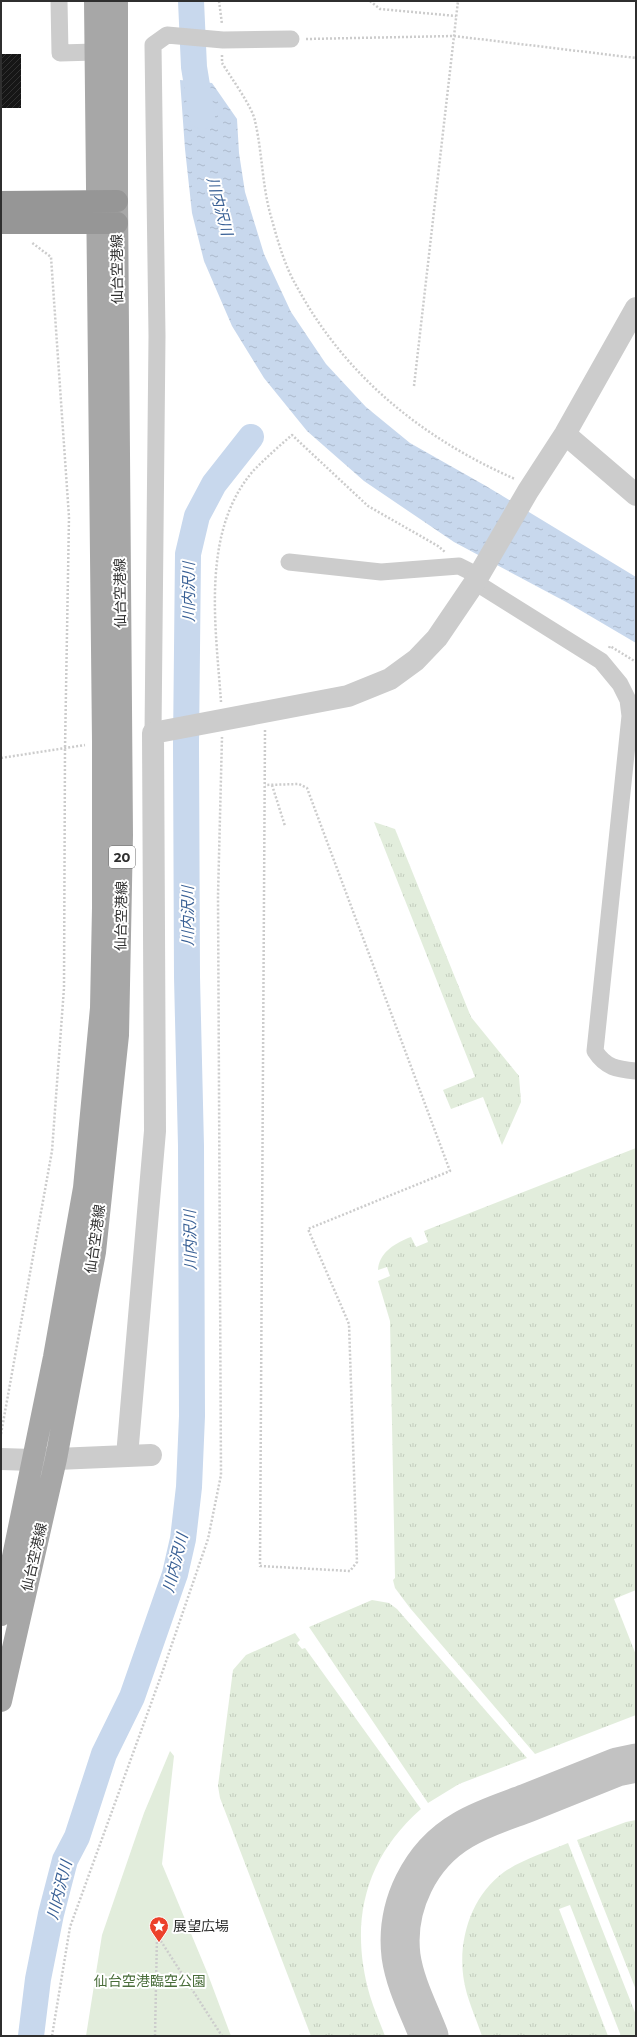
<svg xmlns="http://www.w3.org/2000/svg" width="637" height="2037" viewBox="0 0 637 2037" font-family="Montserrat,'Noto Sans JP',sans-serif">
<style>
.grass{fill:url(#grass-tufts)}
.park{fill:#e2eddc}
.water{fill:url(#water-ripples)}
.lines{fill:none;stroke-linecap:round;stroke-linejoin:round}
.river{stroke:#c8d8ed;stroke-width:26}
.taxiway{stroke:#c2c2c2;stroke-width:39}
.building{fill:url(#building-hatch)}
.path{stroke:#ccc;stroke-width:2.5;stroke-dasharray:2 2;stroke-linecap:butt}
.minor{stroke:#ccc;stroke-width:17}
.tertiary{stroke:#ccc;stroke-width:22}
.primary{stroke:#a7a7a7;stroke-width:22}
.motorway{stroke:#969696;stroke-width:22}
.labels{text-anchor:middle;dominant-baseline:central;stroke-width:4;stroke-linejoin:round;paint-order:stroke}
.shield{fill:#fff;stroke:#6d6d6d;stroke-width:1}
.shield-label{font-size:13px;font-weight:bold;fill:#2f2f2f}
.street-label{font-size:14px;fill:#2f2f2f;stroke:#fff}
.poi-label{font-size:14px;fill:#2f2f2f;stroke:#fff;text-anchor:start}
.park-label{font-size:14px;fill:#496d3a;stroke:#fff}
.water-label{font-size:15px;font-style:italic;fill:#396095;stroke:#fff}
</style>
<defs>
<pattern id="grass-tufts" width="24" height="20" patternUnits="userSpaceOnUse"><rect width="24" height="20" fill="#e2eddc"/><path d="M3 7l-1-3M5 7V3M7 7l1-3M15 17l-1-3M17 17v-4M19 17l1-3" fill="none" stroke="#c2ccbd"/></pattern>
<pattern id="water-ripples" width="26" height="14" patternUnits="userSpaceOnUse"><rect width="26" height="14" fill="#c8d8ed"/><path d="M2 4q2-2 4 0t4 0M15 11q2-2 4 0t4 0" fill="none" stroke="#acbacc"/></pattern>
<pattern id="building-hatch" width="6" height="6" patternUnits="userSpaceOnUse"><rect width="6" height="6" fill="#161616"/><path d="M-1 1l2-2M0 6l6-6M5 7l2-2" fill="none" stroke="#303030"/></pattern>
</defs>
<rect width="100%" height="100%" fill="#fff"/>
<path class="grass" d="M374,822L395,829L471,1017L519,1076L521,1102L502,1145L483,1097L451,1109L443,1090L475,1077Z
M636,1148V1590L614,1599L636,1655V1715L535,1754L410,1608L395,1588L393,1580L395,1578L390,1321L378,1281L390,1276L387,1267L378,1270C379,1253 394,1244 408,1238L411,1237L416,1247L428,1242L424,1231Z
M372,1600L389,1603L397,1609L527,1758L459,1784L428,1803L309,1627Z
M295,1633L300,1640L297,1643L302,1649L305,1648L421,1809C364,1859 349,1924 370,1996C374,2009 380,2023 385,2036H311L220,1798L218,1786L233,1670L246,1655Z
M636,1820V1990L577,1840L626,1822Z
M568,1843L636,2015V2036H621L570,1905L559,1909L608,2036H482C476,2018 467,1999 464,1981C457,1941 471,1896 504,1872C523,1859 547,1852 568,1843Z"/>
<path class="park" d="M170,1751L174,1756L162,1864L207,1972L231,2036H86L102,1935L144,1813Z"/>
<path class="water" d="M180,80L212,83L237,119L239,153L245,192L264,254L291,312L326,364L366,407L410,443L486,486L636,577V643L568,603L454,542L364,481L307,431L264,378L232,326L204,261L192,213L185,149Z"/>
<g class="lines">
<path class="river" d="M191,1L194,67L202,116
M31,2036L38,1979L51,1914L65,1860L77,1837L104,1754L132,1697L175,1574L183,1539L189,1487L192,1416L191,1146L187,977L186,744L188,554L197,516L214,484L251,437"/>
<path class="taxiway" d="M429,2036C419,2010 405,1984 401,1956C395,1906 420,1855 463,1830C483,1818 506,1811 527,1803C557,1791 587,1779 617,1767L636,1763"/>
</g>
<path class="building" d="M1,54H21V108H1Z"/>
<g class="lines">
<path class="path" d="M219,1L222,24
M370,1L380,9L456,16
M306,39L454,36L636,58
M222,55V63C230,76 253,108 255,121C262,151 262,183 270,213C277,238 284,265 297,287C346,377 422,438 515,479
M414,386L458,1
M609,648L610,646L636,662
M221,702C216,628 200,531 254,470C266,458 279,446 292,435L368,506L438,546L445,552
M265,730L260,1566L350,1571L357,1562L349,1324L308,1229L450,1171L307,788L299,784L265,785
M1,758L85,745
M272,785L285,826
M1,1434L52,1151L64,988L65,749L69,517L51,257L31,242
M52,2036L70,1927L161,1676L208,1539L221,1475L218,896L222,737
M155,2036L157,1935L222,2036"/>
<path class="minor" d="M59,1L60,53L95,52
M289,562L381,572L459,566L479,576
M475,582L601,661L620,684L628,700L630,716L595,1051C606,1068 617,1069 636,1071
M153,733L157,336L153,45L167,35L223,40L291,39"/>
<path class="tertiary" d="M565,434L636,495
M127,1456L155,1131L153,733L348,696L390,679L416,660L437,638L475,582L528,491L565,434L636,308
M1,1459L33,1460L151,1455"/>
<path class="primary" d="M1,1615L54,1357L84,1188L101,1008L103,908V741L95,1
M1,1701L56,1459L95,1252L118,1035L122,835L117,201V1"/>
<path class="motorway" d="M1,202L117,201
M1,223H117"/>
</g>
<defs>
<g id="sight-pin" transform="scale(1)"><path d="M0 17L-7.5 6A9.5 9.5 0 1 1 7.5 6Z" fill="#ec412b" stroke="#fff"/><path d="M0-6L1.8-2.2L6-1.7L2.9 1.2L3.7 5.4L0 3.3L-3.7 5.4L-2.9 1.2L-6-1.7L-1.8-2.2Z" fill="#fff"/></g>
</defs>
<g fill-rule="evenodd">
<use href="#sight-pin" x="159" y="1926"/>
</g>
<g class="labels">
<rect class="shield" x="109" y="846" width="26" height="22" rx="3"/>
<g class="shield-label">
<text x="122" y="857">20</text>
</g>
<g class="street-label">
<text transform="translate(117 269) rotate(-91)">仙台空港線</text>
<text transform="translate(120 593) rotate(-91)">仙台空港線</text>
<text transform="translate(121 916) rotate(-89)">仙台空港線</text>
<text transform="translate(95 1239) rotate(-82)">仙台空港線</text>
<text transform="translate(34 1557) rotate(-77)">仙台空港線</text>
</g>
<g class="poi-label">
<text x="173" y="1926">展望広場</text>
</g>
<g class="park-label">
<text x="150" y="1981">仙台空港臨空公園</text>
</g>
<g class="water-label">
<text transform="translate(220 206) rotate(75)">川内沢川</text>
<text transform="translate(188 592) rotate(-90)">川内沢川</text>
<text transform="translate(187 916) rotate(-90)">川内沢川</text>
<text transform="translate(190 1240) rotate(-91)">川内沢川</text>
<text transform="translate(175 1563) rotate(-76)">川内沢川</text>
<text transform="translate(59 1890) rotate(-76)">川内沢川</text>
</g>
</g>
<rect width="637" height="2037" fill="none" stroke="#2f2f2f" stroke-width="4"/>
</svg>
